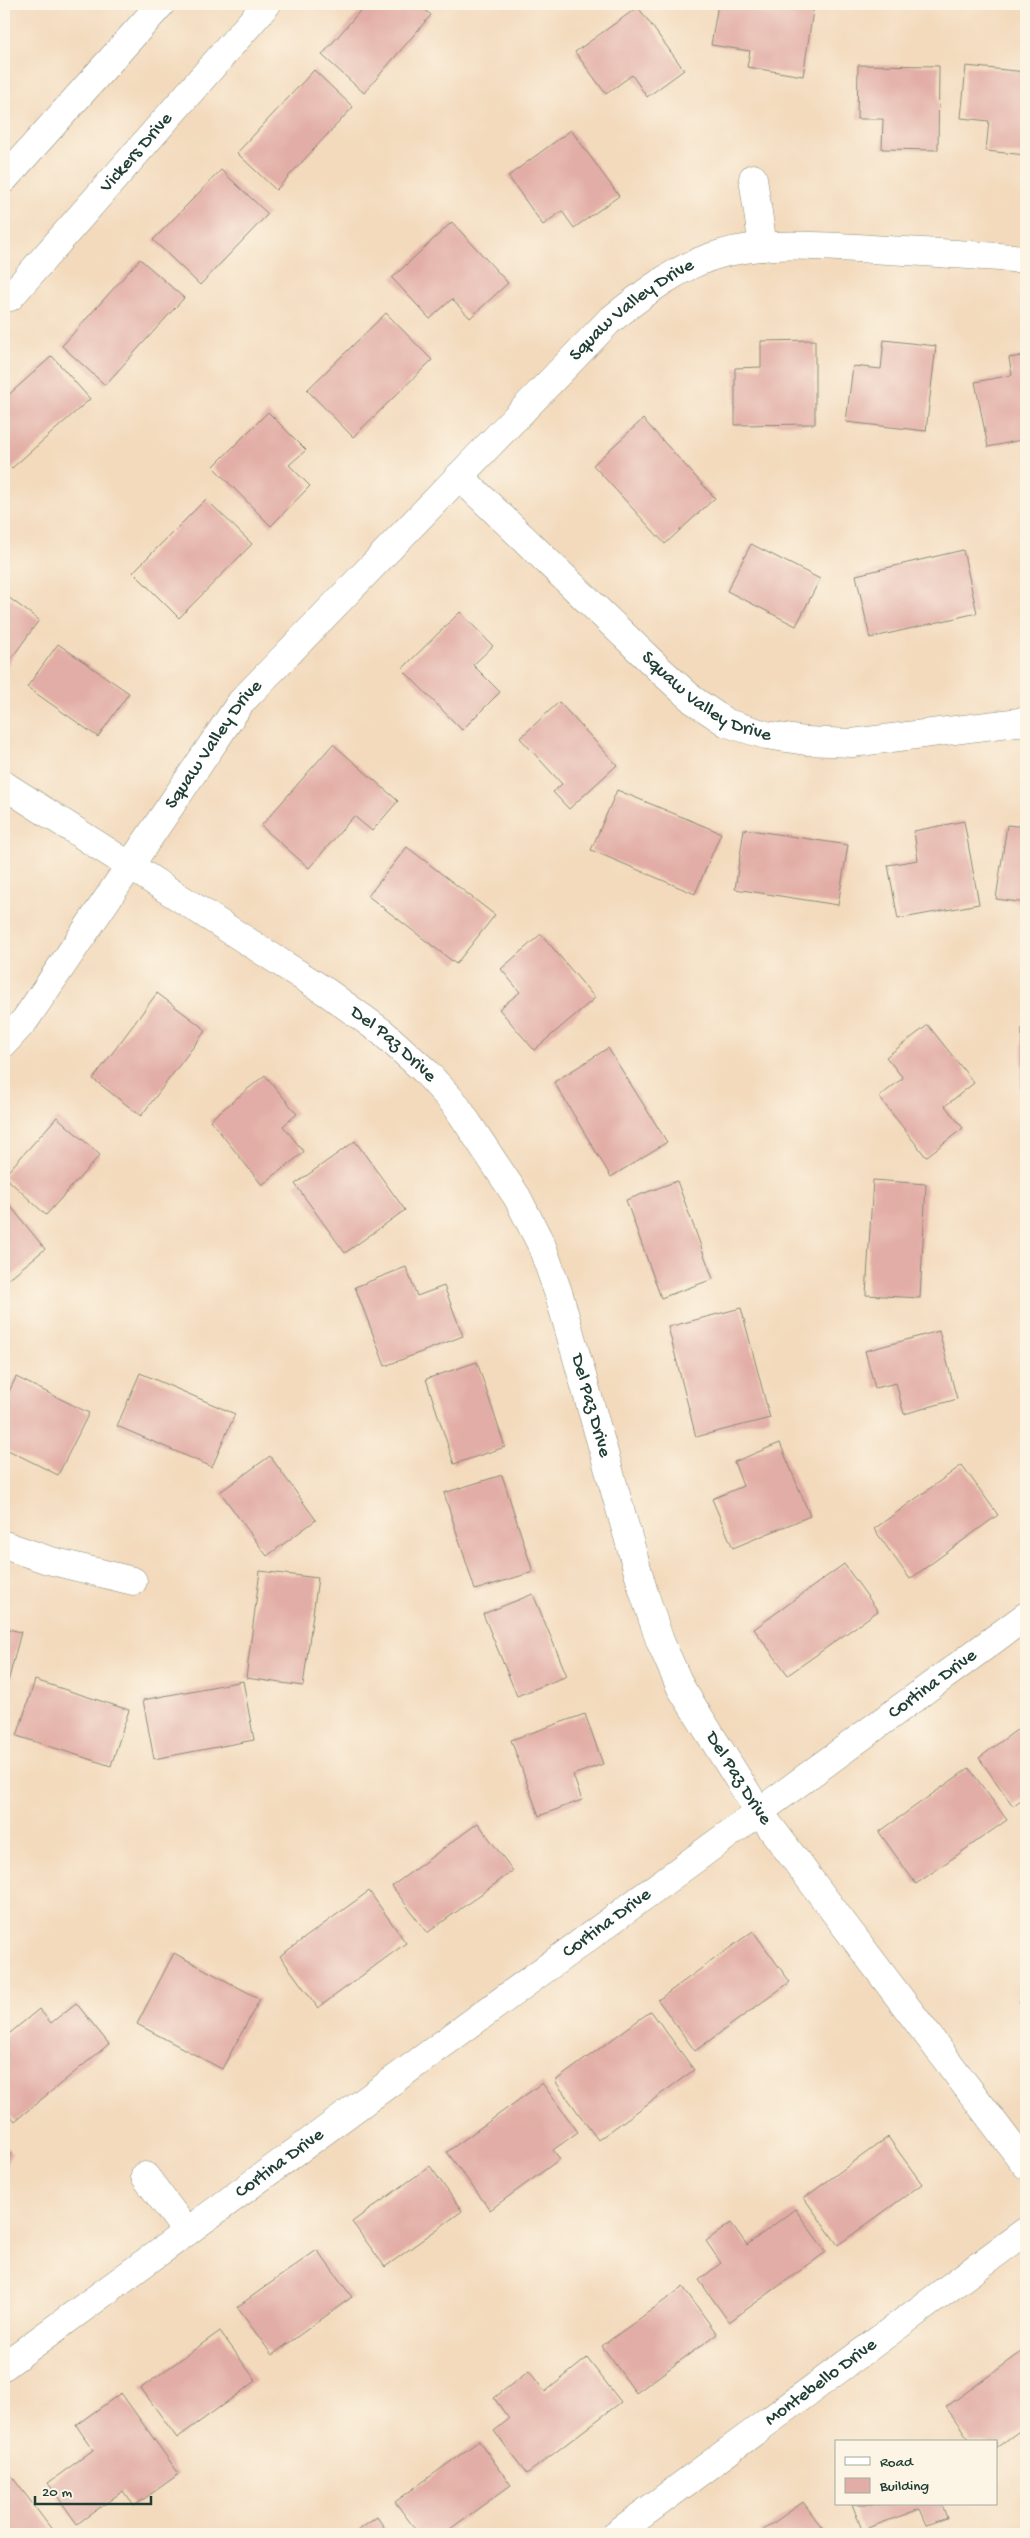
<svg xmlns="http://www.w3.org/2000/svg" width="1030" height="2538" viewBox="0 0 1030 2538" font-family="'Gochi Hand',sans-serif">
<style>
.building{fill:#e2ada6}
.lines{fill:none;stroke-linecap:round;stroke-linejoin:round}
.minor-casing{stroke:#898c78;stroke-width:29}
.tertiary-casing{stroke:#898c78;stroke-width:29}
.secondary-casing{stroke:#898c78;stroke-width:29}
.minor{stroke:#fff;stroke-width:28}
.tertiary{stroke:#fff;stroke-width:28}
.secondary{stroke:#fff;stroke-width:28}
.labels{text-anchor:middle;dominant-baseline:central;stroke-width:4.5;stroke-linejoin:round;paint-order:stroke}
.street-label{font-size:19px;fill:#1f3d34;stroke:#fcf5e5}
</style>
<rect width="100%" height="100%" fill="#fcf5e5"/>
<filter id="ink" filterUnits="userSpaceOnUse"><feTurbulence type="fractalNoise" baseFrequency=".02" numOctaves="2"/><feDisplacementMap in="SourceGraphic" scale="10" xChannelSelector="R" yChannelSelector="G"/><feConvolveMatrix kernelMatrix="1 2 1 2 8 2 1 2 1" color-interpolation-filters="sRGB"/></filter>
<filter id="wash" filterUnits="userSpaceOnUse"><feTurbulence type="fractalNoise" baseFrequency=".0096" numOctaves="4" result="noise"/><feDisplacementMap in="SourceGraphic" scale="20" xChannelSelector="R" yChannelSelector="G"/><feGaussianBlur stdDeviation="1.12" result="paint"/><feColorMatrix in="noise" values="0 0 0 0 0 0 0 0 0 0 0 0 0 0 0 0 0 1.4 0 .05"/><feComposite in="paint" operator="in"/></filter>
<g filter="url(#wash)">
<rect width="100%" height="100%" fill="#f3dabd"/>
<g id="blocks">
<path class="building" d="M366,4H418L431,15L364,93L322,55Z
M718,4H814L803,76L747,67L750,51L711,45Z
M638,7L684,70L647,97L632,75L606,94L575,52Z
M858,65L939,66L938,150L882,149L883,119H857Z
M966,66L1026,72V155L986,151L989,121L961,118Z
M314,70L353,107L276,190L237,153Z
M571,130L619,196L574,228L562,211L543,225L508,176Z
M221,170L268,214L200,285L153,240Z
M452,222L508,283L470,318L452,299L430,319L392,278Z
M140,259L184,298L105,385L62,346Z
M386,313L432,360L353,437L307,390Z
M815,340V424L735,425V368L761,367V341Z
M884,340L936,346L926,431L846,422L853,366L881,369Z
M1026,355V439L988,447L975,382L1012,375L1009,358Z
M52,356L90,399L12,468L4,459V399Z
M268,412L306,450L289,465L310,486L271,526L213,467Z
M643,419L715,498L665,544L593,465Z
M206,499L252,544L179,618L133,572Z
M751,544L820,579L796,626L727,591Z
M963,550L977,613L870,638L856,575Z
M4,594L39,620L4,669Z
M460,612L493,646L473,665L500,692L462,730L402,669Z
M58,644L129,693L98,737L27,687Z
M559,702L617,765L569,809L553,792L562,784L520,738Z
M333,744L398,801L372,831L354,816L309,868L261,826Z
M617,790L721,833L695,894L591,850Z
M964,821L979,904L898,919L888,865L918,860L914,831Z
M1007,825L1026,827V903L996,899Z
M744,829L848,845L838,905L735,889Z
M407,847L495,915L456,964L368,896Z
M541,934L595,998L534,1050L499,1009L520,992L501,969Z
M157,993L206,1030L141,1116L93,1079Z
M928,1025L974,1083L945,1106L963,1128L926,1157L879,1097L903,1078L886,1057Z
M1022,1028L1026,1029V1091H1021Z
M608,1048L667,1142L611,1177L554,1082Z
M265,1075L297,1114L283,1126L304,1152L262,1185L210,1120Z
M57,1117L100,1155L46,1215L4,1176Z
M355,1141L405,1210L345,1253L295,1184Z
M873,1180L926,1184L920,1298L866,1295Z
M677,1181L713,1279L661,1298L626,1200Z
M4,1198L45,1249L6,1281L4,1278Z
M406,1267L417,1296L444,1286L463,1336L385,1366L355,1287Z
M741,1308L770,1418L696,1437L668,1327Z
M939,1331L957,1399L904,1414L896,1383L875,1388L865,1351Z
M477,1362L505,1447L454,1464L426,1379Z
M140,1373L235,1414L212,1467L117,1426Z
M16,1377L89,1413L58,1475L4,1448V1402Z
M780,1443L810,1516L733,1548L712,1499L743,1486L734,1462Z
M270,1456L316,1520L267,1556L220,1492Z
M962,1465L998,1515L910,1579L874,1529Z
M502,1475L533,1572L475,1590L444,1493Z
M844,1564L878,1611L788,1675L754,1629Z
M260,1571L318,1578L303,1686L246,1678Z
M533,1594L567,1676L517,1696L483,1614Z
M4,1628L21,1632L6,1690H4Z
M35,1680L129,1710L111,1766L17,1736Z
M243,1681L254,1740L154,1759L143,1700Z
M585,1714L603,1764L573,1775L582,1800L539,1816L511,1740Z
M1026,1723V1796L1013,1806L979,1758Z
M969,1768L1007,1820L916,1884L879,1832Z
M478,1823L513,1871L427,1933L392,1886Z
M369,1891L406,1943L318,2008L280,1956Z
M753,1931L790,1982L695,2051L658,2000Z
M174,1953L260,1999L222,2069L137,2024Z
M1026,1996V2011L1019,2002Z
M76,2003L109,2044L15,2121L4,2108V2058L8,2055L4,2051V2038L39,2009L51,2023Z
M651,2011L694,2070L598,2140L555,2081Z
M542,2083L578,2132L553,2150L560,2159L490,2210L447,2152Z
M888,2137L922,2184L838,2245L804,2198Z
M4,2147L12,2152L4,2168Z
M430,2166L462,2211L385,2267L352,2222Z
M795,2209L826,2252L729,2322L699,2280L721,2263L706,2241L731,2223L747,2245Z
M317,2250L352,2297L272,2355L237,2307Z
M683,2287L717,2334L636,2393L602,2346Z
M220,2331L256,2381L177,2438L141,2388Z
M1023,2351L1026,2356V2426L996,2448V2442H971L946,2407Z
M587,2358L621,2402L527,2474L494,2431L509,2419L494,2398L529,2371L545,2392Z
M121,2393L179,2474L134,2506L123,2491L77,2524L48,2483L93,2450L76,2425Z
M479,2441L511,2485L443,2534H419L395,2502Z
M10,2474L53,2531L49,2534H4V2479Z
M803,2502L827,2534H758Z
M852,2504H942L947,2518L927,2525L920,2509L862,2530Z
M377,2517L389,2534H353Z"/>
</g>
</g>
<g filter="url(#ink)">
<use href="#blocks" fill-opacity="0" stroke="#898c78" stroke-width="1"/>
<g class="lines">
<g class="minor-casing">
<g id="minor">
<path d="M753,178L763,247"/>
<path id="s1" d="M4,296L10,297L267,4"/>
<path id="s2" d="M459,476L658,668L693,700L727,723L766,735L806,741L852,743L1026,721"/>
<path id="s3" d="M4,785L328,993L382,1032L425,1071L455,1104L517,1197L542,1246L559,1295L644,1593L660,1641L681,1688L759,1812L1026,2165"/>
<path id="s4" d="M4,1043L25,1020L241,702L608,322C643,294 680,264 724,253C772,241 823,246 871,249C923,252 975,255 1026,259"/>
<path d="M4,1545L48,1560L133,1581"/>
<path d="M145,2176L187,2232"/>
<path id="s5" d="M4,2366L1026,1616"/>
</g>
</g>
<g class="tertiary-casing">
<g id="tertiary">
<path id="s6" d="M616,2534L1026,2231"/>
</g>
</g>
<g class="secondary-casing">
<path id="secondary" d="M4,179L161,4"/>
</g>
<use href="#minor" class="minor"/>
<use href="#tertiary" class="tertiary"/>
<use href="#secondary" class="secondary"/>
</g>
</g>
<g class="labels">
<g class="street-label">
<text stroke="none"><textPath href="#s1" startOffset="198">Vickers Drive</textPath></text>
<text stroke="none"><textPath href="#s4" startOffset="970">Squaw Valley Drive</textPath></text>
<text stroke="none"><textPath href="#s2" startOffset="334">Squaw Valley Drive</textPath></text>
<text stroke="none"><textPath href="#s4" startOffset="365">Squaw Valley Drive</textPath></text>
<text stroke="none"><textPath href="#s3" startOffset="468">Del Paz Drive</textPath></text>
<text stroke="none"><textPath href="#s3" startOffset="888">Del Paz Drive</textPath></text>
<text stroke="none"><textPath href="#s5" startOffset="1152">Cortina Drive</textPath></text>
<text stroke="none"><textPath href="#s3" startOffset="1292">Del Paz Drive</textPath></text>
<text stroke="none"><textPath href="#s5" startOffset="748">Cortina Drive</textPath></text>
<text stroke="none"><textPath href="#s5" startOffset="342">Cortina Drive</textPath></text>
<text stroke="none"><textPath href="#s6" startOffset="255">Montebello Drive</textPath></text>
</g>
</g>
<rect width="1030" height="2538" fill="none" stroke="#fcf5e5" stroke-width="20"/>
<rect x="835" y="2440" width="162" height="65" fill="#fcf5e5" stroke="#a4ab9e"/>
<rect x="845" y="2457" width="25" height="8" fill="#ffffff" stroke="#a4ab9e"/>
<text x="880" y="2466" font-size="15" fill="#1f3d34">Road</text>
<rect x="845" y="2478" width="25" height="15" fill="#e2ada6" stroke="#a4ab9e"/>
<text x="880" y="2490" font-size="15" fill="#1f3d34">Building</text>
<path d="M35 2496v8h116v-8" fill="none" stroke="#1f3d34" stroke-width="2.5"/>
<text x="42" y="2496" font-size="15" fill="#1f3d34" stroke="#fcf5e5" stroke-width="4" paint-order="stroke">20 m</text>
</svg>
